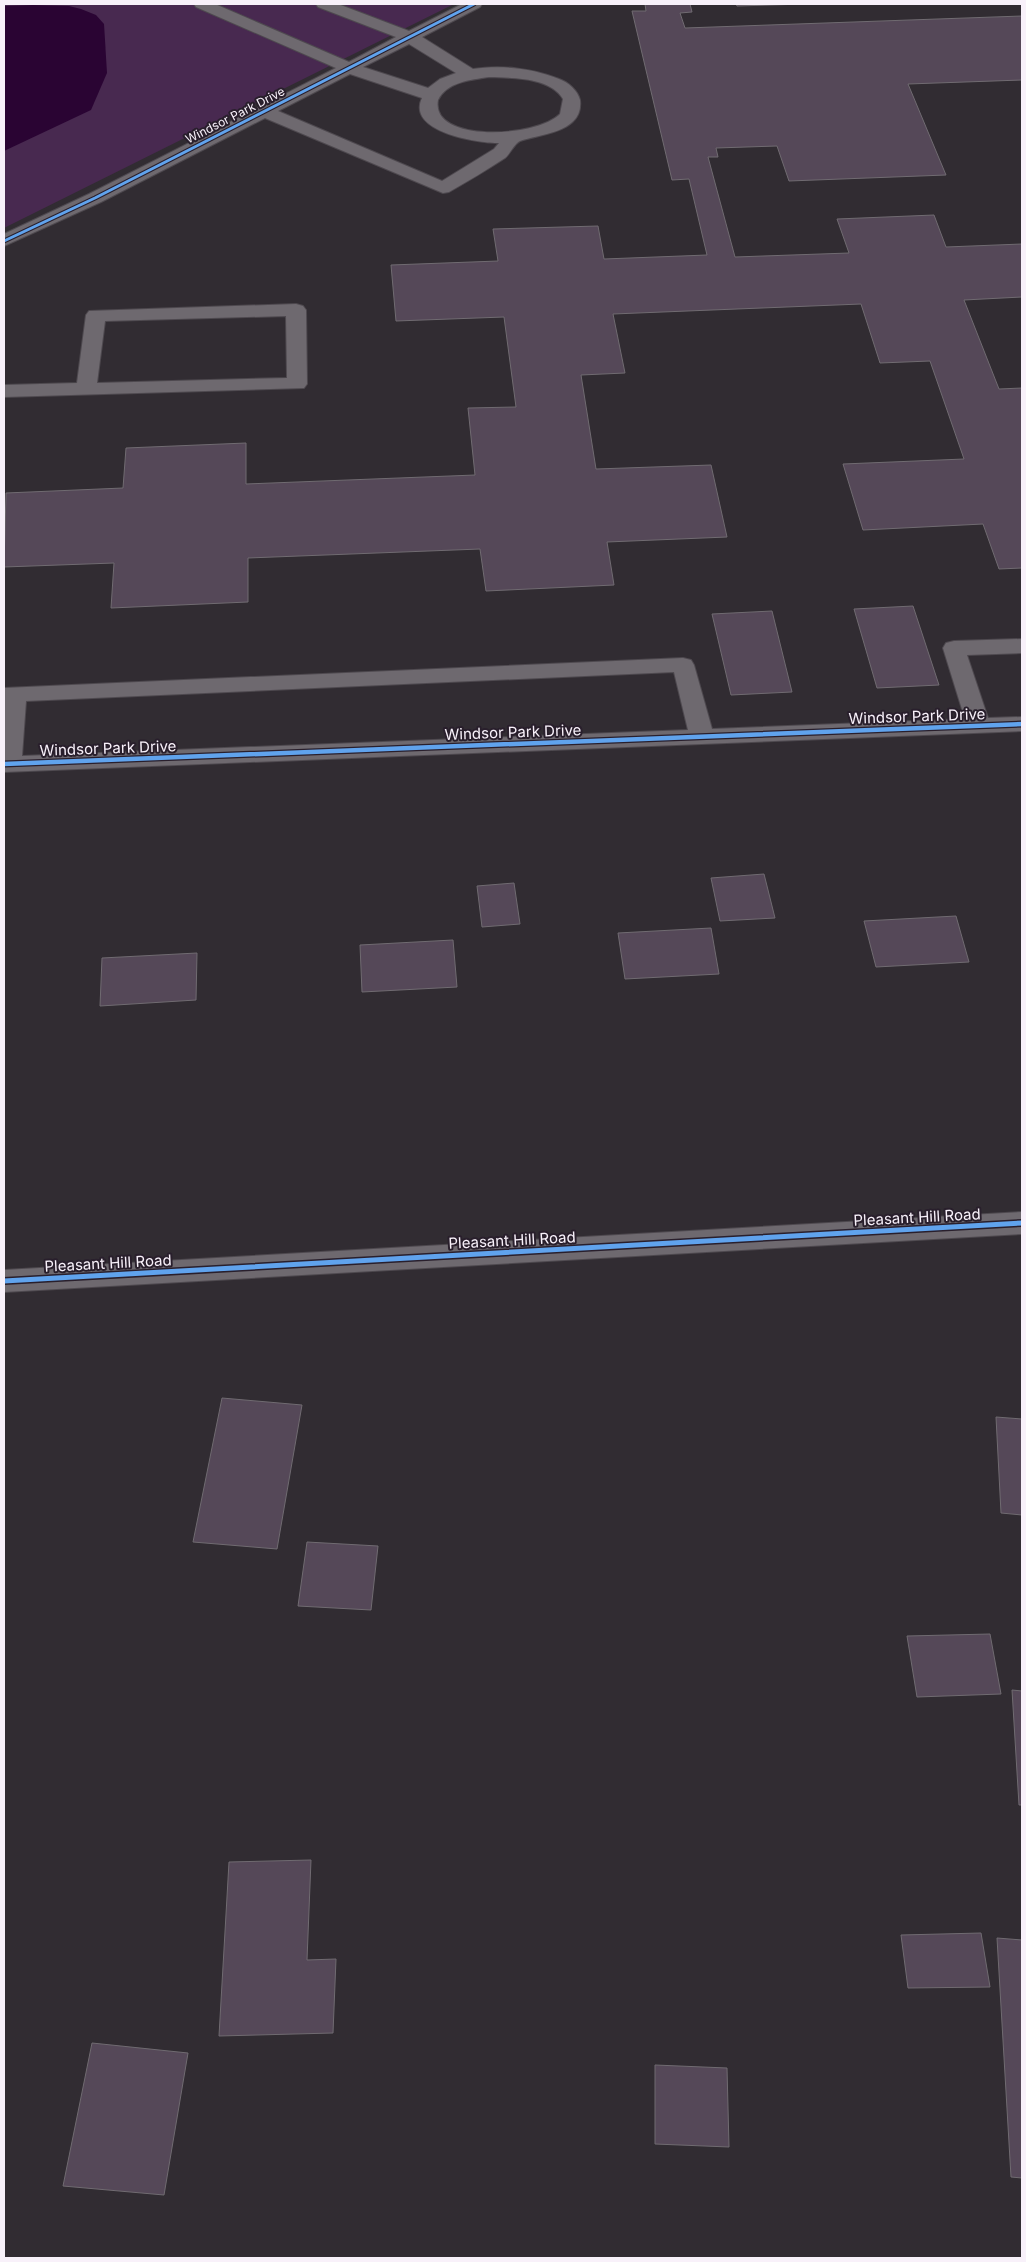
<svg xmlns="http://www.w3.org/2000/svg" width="1026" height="2262" viewBox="0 0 1026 2262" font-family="Inter,sans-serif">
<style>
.green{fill:#482950}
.water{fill:#2a0433}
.building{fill:#554858;stroke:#706b71}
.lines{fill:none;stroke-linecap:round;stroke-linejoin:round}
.minor-casing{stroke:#4e494f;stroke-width:2}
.minor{fill:#6e696f;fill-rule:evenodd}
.cycleway-far2-casing{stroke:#291f2c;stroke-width:5}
.cycleway-far1-casing{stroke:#291f2c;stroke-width:7}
.cycleway-casing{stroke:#291f2c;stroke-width:8}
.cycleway-far2{stroke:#60a3ed;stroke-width:3}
.cycleway-far1{stroke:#60a3ed;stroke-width:4.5}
.cycleway{stroke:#60a3ed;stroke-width:5}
.labels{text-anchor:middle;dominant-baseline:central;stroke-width:4;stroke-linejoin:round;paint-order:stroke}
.far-street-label{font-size:12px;fill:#f8f1fa;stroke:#291f2c}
.street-label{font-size:15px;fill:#f8f1fa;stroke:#291f2c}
</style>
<rect width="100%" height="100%" fill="#312c32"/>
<path class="green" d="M4,4H454L4,228Z"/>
<path class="water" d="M33,5L69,6L81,9L96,15L104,24L107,73L91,110L4,151V6Z"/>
<path class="building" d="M645,4H690L692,12L680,13L685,28L1022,16V80L908,84L946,175L789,181L777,146L716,148L718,157H708L735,257L849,253L837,219L934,215L946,247L1022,244V297L964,300L999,389L1022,388V568L999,569L983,524L863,530L843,464L964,459L930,361L880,363L861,304L613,314L625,373L581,375L596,469L711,465L727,537L607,542L614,585L486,591L480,549L248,558V602L111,608L114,563L4,567L6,493L123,488L126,448L246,443V484L475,475L468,408L516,407L504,317L396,321L391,265L498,261L493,229L598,226L604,259L707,255L689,179L672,180L632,11H646Z
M736,4H805L737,6Z
M913,606L939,685L877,688L854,609Z
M772,611L792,692L731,695L712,614Z
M764,874L775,918L720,921L711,878Z
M514,883L520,924L482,927L477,886Z
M956,916L969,962L876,967L864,921Z
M711,928L719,974L625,979L618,933Z
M453,940L457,987L362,992L360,945Z
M197,953L196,1000L100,1006L102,958Z
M222,1398L302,1405L277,1549L193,1542Z
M996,1417L1022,1419V1515L1001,1513Z
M307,1542L378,1546L371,1610L298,1606Z
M990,1634L1001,1694L917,1697L907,1636Z
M1012,1690L1022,1691V1805H1019Z
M311,1860L307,1960L336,1959L333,2033L219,2036L229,1862Z
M981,1933L990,1987L908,1988L901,1935Z
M997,1938L1022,1940V2178L1011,2177Z
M92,2043L188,2053L164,2195L63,2186Z
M655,2065L727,2068L729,2147L655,2144Z"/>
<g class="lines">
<g class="minor-casing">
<path id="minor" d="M194,4H215L349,62L396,37L318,7L316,4H338L409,31L462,4H482L480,7L422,37L473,69C501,65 533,68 559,79C568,82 578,91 580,100C584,133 539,134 520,141C514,144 510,154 505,158C487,170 468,181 449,192L443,193L265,118L101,202L4,246V234L89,194L336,68L196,7ZM409,44L456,73L440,79L428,88L363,67ZM350,74L422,98C406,132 478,143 499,143L494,149L442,181L278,111ZM489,77C512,78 550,77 563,99L560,114C536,138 430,143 438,100C447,82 470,80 489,77Z
M296,304L303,306L306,310L307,384L304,388L4,397V385L77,383L86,315L89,311ZM286,316L287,378L97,383L105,321Z
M1022,639V653L967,655L988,718L1022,717V731L4,772V688L683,658L691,660L694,665L712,729L965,719L943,648L946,643L954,641ZM674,672L688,730L22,756L26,701Z
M1022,1212V1234L4,1292V1270Z"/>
</g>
<use href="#minor" class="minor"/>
<g class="cycleway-far2-casing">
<path id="cycleway-far2" d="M4,241L95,198L474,4"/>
</g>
<g class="cycleway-far1-casing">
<path id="cycleway-far1" d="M4,764L1022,724"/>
</g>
<g class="cycleway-casing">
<path id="cycleway" d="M4,1281L1022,1223"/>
</g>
<use href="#cycleway-far2" class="cycleway-far2"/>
<use href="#cycleway-far1" class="cycleway-far1"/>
<use href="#cycleway" class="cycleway"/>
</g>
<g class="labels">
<g class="far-street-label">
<text transform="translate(235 115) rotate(-27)">Windsor Park Drive</text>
</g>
<g class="street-label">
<text transform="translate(917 716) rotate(-2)">Windsor Park Drive</text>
<text transform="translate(513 732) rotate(-2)">Windsor Park Drive</text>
<text transform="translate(108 748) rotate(-2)">Windsor Park Drive</text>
<text transform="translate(917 1217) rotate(-3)">Pleasant Hill Road</text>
<text transform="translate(512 1240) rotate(-3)">Pleasant Hill Road</text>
<text transform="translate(108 1263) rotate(-3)">Pleasant Hill Road</text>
</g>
</g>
<rect width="1026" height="2262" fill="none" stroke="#f8f1fa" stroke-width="10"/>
</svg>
